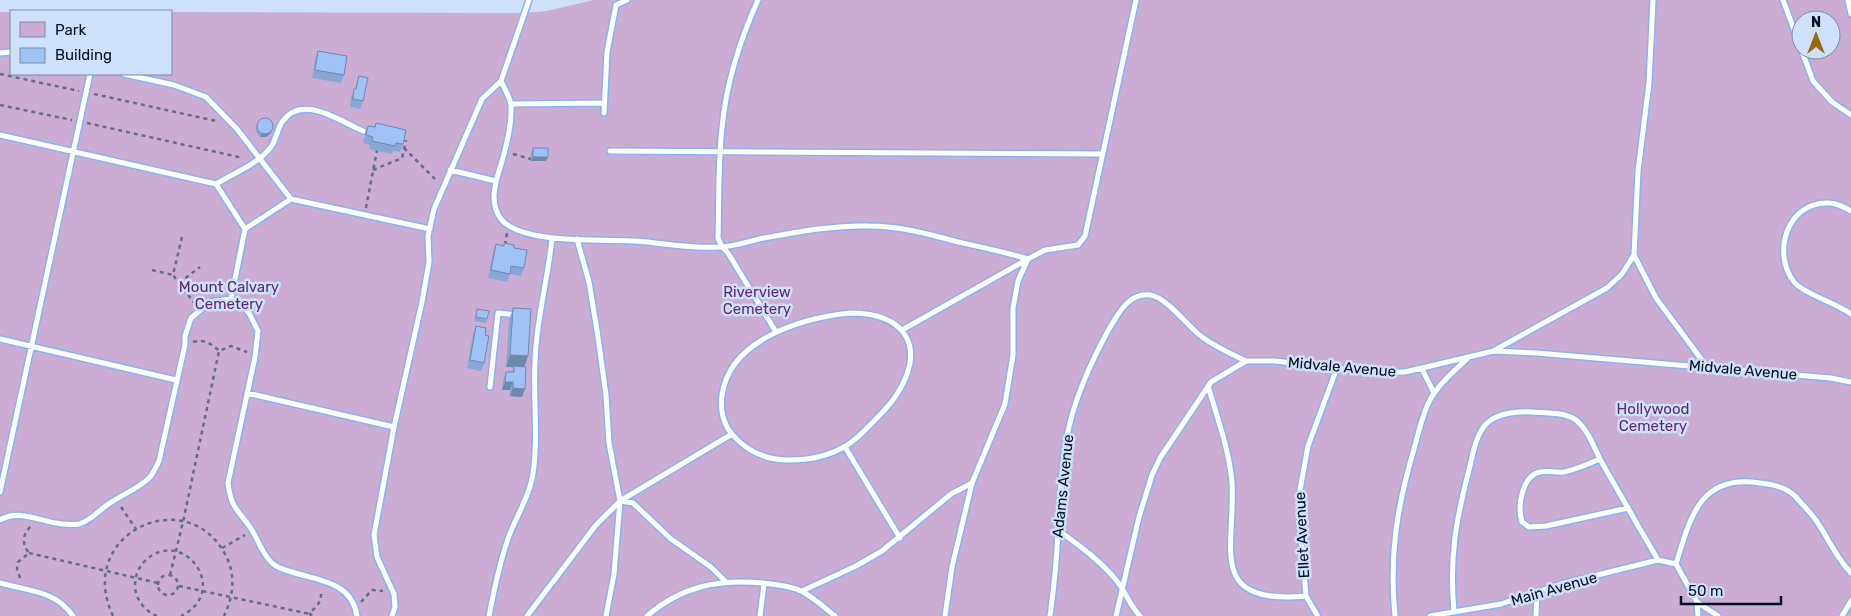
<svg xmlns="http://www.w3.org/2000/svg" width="1851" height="616" viewBox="0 0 1851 616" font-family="Rubik,sans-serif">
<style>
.green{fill:#cbadd4;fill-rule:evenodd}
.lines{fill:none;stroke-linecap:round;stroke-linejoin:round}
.lane-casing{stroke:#89b2f0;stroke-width:8}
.path{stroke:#606e86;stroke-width:2.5;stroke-dasharray:4 4;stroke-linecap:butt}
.lane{stroke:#fff;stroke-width:5}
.wall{fill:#89a7d4}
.shaded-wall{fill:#6f88ac}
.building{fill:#9fc2f6;stroke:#6f88ac}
.labels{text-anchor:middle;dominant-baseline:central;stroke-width:5;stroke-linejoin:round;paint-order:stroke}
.park-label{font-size:15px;fill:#622773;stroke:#cfe0f9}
.street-label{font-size:15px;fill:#020e24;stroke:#cfe0f9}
</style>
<rect width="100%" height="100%" fill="#cfe0f9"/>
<path class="green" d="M594,0H1851V616H0V12H11V74H171V12L523,13L547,11ZM1801,20H1831V50H1801Z"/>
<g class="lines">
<g class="lane-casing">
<path id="lane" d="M758,0C740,40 726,84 722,128C718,164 719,202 718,238L722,247L728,253L776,332
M1783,0L1813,81L1832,102L1851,115
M1848,0L1851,14
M0,53L11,52
M124,74L174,85L206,97L237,129L291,199L430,229
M501,81C504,88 510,97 511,105C512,121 508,139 504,154C499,174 486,200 501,219C521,245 605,239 636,241C664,243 691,249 719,247C734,247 749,241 764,238C798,232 834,225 869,226C899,226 929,234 958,242C981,247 1005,252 1028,259
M511,104L604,103
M604,113L607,52L616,5L627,0
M0,135L216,184C234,173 258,164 271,147C276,140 277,130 282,122C302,93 339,121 363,131
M610,151L1102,154
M450,170L496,181
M216,184L245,229L231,299
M1851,211C1844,207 1837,203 1829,203C1788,201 1771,252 1794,282C1804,294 1836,303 1851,314
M245,229L291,199
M577,239L589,282L597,330L606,395L609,443L620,501L614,574L606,616
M1634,255L1656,298L1707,367
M850,313C905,313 927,346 897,394C891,404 883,412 875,420C865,430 856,441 844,447C828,456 807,460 789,460C767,460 747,452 732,434C723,424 720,409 722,395C730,339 802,318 850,313Z
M902,330L1028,259
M0,339L176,380
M1495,350L1607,288L1622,274L1634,255L1638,171L1649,83L1653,0
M1422,369L1434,393
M1208,386C1217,417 1229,449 1232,482C1236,548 1205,605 1306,596
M490,387L498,313L516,315
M247,393L394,427
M845,447L900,538
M1600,459C1588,464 1576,470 1564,472C1556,473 1548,470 1540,472C1522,476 1517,506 1522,522L1529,527L1546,526L1628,508
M0,492L90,74
M621,501L633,503L671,539L711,567L726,582
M0,520C20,508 42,523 63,524C68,524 74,525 79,524C91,521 100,509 110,503C123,494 138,489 149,478C153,474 156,467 159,461L185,345V336L191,318L210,302L231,299L241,304L249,313L258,331L255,357L228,483C231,507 236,508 250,527C258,538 261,553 272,563C277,568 285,570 292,572C320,581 352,582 357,616
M1058,530C1078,545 1100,560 1116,580C1126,592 1128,603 1140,616
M0,583C28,591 55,590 73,616
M802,591L856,566L882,551L951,494L972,483
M1697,602L1698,616
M1454,612C1449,556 1456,520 1470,466C1473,453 1476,435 1486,424C1497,413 1517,411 1532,412C1546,413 1565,412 1576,420C1588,430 1593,445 1600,459C1619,493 1639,527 1658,560
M1317,615L1306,596L1300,526V490L1308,446L1337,368
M392,616L395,607L394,594L377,557L374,535L394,427L422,302L429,262L428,236L434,209L482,99L501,81L529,0
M489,616C494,590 499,564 508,539C515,518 527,502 532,479C539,444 533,399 535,362C536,320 548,280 552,238
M527,616L596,525L620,501L732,434
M647,616C682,586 718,579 763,583C776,585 789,585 801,591C813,597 824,607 835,616
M760,616L764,584
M945,616L952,567L972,483L1005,404L1013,355V308L1018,281L1028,259L1045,250L1078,245L1085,236L1136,0
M1050,616C1054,587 1057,558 1058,529C1061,495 1061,460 1069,427C1077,392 1092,360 1109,329C1119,313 1128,293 1150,295C1167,297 1188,327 1202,337C1216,347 1231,354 1246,361
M1116,616L1139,517L1152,475L1160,458L1211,382L1246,361H1275L1368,372H1405L1494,351L1537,353L1831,378L1851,382
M1395,616C1389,555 1397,507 1414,449C1419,432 1422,414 1431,398C1440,383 1454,371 1467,359
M1430,616L1501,604L1561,584L1658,560L1676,564
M1536,616L1537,592
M1718,616L1697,602L1676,564C1690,518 1700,473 1760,483C1772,484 1786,487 1795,496C1802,504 1809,511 1815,519C1828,537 1836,558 1851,573
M1842,616L1851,601"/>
</g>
<path class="path" d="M0,74L79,91
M94,94L216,121
M0,105L72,120
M87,123L243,158
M404,148L435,179
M513,154L531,159
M373,170L402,158L406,140
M366,208L377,150
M182,237L173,275L195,304
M505,245L507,233
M152,270L173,275
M179,283L200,267
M193,342C204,339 211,343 219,351L231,346L247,352
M121,507L136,529
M222,548L245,535
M29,553L158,583
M158 585a10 10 0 1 1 20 0a10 10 0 1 1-20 0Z
M170,575L183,522L219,351
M20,578L17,569L18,562L29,553C21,543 23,534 31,526
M179,586L310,614
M361,602L372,590L383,591
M113,616C74,534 186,482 225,554C236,574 234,595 224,616
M157,616C145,611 136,600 135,587C135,576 138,567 146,560C183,526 232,591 181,616
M312,616L309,613C318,606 322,601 321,590"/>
<use href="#lane" class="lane"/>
</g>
<path class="wall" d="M318,51L344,75L341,83L312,78L315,59Z
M359,76L363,101L360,109L350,107L351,97L354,89H355Z
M258,122L271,133L266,137H260L256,132V126Z
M376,123L403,144L400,152L393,151L392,154L369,149L370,145L363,143L368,126L374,127Z
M533,148L546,161H531V153Z
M496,244L514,248L524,268L521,276L510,274L507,282L488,278L493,252Z
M513,308L528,356L524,367L522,397L510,396V390H502L503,380L506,372H512L514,367H506L509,320Z
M477,309L487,319L486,323L474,321Z
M476,326L485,335L484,363L481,371L467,368L473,334Z"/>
<path class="shaded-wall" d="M272,129L271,133L266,137H260L262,133Z
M533,157H548L546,161H531Z
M510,355L528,356L524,368L506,367Z
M505,382H513L510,390H502Z
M513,388L525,389L522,397L510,396Z"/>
<path class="building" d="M318,51L347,56L344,75L315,70Z
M359,76L368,78L363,101L353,99L354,89H356Z
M257 126a8 8 0 1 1 16 0a8 8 0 1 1-16 0Z
M376,123L406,130L403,144L396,143L395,146L372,141L373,137L366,135L368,126L375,127Z
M533,148H548V157H533Z
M504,243L514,245V248L527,250L524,268L511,266L510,274L491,270L496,244L504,246Z
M513,308L531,309L528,356L510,355Z
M477,309L489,311L487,319L476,317Z
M476,326L486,328L485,335L489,336L484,363L470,360Z
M514,366L526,367L525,389L513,388V382H505L506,372H514Z"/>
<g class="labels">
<g class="park-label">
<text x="229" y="287">Mount Calvary<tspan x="229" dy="17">Cemetery</tspan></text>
<text x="757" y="292">Riverview<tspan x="757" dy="17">Cemetery</tspan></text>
<text x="1653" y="409">Hollywood<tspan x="1653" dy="17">Cemetery</tspan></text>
</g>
<g class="street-label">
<text transform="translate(1342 367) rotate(5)">Midvale Avenue</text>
<text transform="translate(1743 370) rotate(5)">Midvale Avenue</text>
<text transform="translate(1063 486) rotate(-84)">Adams Avenue</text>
<text transform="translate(1302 535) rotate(-93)">Ellet Avenue</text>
<text transform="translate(1554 589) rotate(-16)">Main Avenue</text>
</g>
</g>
<rect x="10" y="10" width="162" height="65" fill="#cfe0f9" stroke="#7d8ca4"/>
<rect x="20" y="22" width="25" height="15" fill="#cbadd4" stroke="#7d8ca4"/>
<text x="55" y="35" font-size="15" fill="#020e24">Park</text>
<rect x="20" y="48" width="25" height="15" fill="#9fc2f6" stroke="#7d8ca4"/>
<text x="55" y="60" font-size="15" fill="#020e24">Building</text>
<g transform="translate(1816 35)"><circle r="24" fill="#cfe0f9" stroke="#7d8ca4"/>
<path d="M0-4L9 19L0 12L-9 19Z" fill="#946914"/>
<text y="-8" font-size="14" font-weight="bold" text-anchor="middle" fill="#020e24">N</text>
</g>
<path d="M1681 596v8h100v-8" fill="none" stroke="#020e24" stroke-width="2.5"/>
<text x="1688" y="596" font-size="15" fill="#020e24" stroke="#cfe0f9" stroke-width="4" paint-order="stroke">50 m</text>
</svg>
